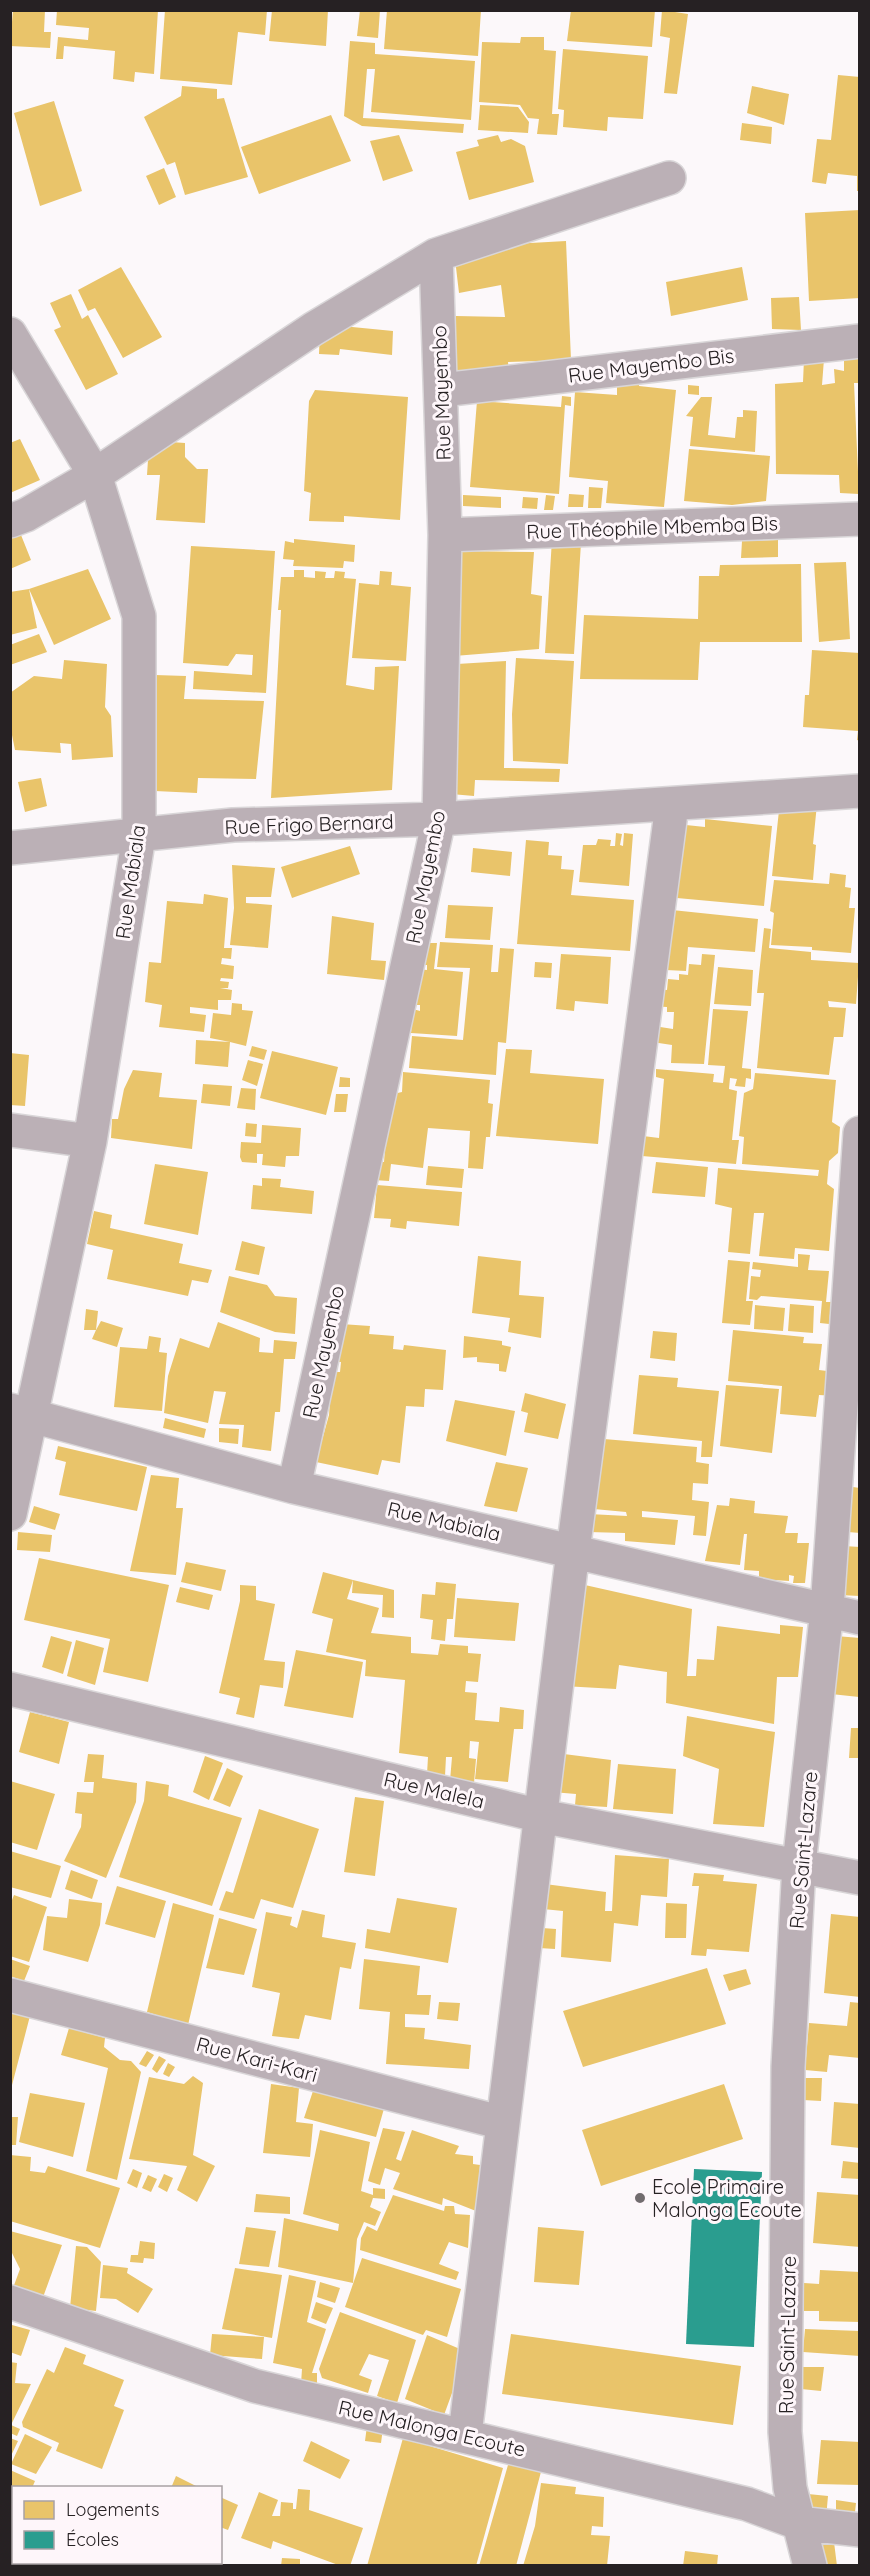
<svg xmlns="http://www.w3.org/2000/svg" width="870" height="2576" viewBox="0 0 870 2576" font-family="Quicksand,sans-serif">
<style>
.homes{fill:#e9c46a}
.schools{fill:#2a9d8f}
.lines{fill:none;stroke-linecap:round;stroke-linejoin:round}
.minor-casing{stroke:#d9d6d8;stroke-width:36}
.minor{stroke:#bbb0b6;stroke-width:33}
.poi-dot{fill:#716c6e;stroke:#fef6fa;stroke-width:2}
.labels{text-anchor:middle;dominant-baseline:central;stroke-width:6;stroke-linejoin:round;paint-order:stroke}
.street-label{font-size:20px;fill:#262123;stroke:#fef6fa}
.poi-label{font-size:20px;fill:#262123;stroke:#fef6fa;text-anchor:start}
</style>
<rect width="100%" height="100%" fill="#fcf8fa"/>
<path class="homes" d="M13,10H45L44,32H51L50,48L10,46Z
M57,10H158L154,74L135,72L134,82L113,79L115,51L64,46L63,59H56L58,37L88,40L89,28L56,25Z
M165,10H267L265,35L238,32L232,85L160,79Z
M272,10H328L326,46L269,41Z
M360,10H380L378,38L357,36Z
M387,10H481L478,56L384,49Z
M571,10H655L652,47L567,41Z
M662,10L688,14L677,94L664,93L670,38L660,36Z
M521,37H544V50L556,51L552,114H559L557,135L537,134L539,119L528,118L520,105L479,102L482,42L520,43Z
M350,41L375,43V54L475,61L471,120L371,112L375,69H367L363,118L464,124L463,133L362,126L344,116Z
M563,49L648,56L643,119L608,117L607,131L563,127L564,110L558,109Z
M838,75L860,77V191H857V176L828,173L826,184L812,182L817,139L831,140Z
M182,86L217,89V99L224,98L248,177L185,195L175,162L167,165L144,117L181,96Z
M752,86L789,94L784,125L747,113Z
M54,101L82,191L40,206L14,113Z
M480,105L518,107L529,122L528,133L478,130Z
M331,115L351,161L259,194L241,147Z
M742,123L772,127L771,144L740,140Z
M399,135L413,171L383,181L370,141Z
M498,135L501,142L511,139L525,146L534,182L469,200L456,152L479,146L477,140Z
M164,168L176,197L159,205L146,176Z
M860,210V298L809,301L805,213Z
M566,241L571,360L508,362L509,372L455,378L456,316L505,317L501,285L459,293L455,259L492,245Z
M121,267L162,337L123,358L95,308L88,311L78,290Z
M742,267L748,300L671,316L666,282Z
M71,294L82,319L88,315L118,374L86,390L54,330L61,327L50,303Z
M799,297L801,330L772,329L771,298Z
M342,326L393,331L392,355L340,349L339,355L319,354L320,329L342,331Z
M860,348V383H854L859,494L840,493L839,475L776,474L775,384L803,382L804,359H824L822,385L835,383L834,369L844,371V349Z
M628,377L639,378V386L676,390L664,507L606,503L608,481L569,477L575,392L617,395V387Z
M688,385L699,386V395L688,394Z
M315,390L408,397L400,520L344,516V522L309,521L311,493L304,491L309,401Z
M562,396L571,397V406L565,405L559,494L470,487L477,401L561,407Z
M701,397H712L708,435L735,438L737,417H743V410L757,411L755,452L690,446L693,417L686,416Z
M20,439L40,480L10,493V443Z
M157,441L185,443V457L197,469H208L205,523L156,520L160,475H147L148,460H143Z
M689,449L770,456L766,501L732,505L684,501Z
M589,487L603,488L601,508H588Z
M569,494L584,495L583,507H568Z
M463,495L501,497V508L463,506Z
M546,495L555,496L553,510H544Z
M523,497L538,498L537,509L522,508Z
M17,525L31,560L10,569V527Z
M294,539L355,545L354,562L344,561L343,568L293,566L294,560L283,559L285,541L294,543Z
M552,539L581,543L574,654L545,653Z
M778,540V557L741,558L742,541Z
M191,546L275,551L266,693L193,689L194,671L252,675L253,655L236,654L228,666L183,663Z
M461,551L534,552L531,594L542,596L539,649L454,656Z
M846,562L850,639L819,642L814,563Z
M801,564L802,642H700L698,680L580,679L584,615L698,619L699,576H719L720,565Z
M88,569L111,619L54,645L29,589Z
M294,570H304V577L315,578V571L326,572L325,578H334L335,571L345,572L344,578L356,579L346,685L374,690L375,667L399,666L392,790L271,798L281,610H278L281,577H294Z
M380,571L392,572L391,585L411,587L406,661L352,658L359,583L379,585Z
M29,589L37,628L10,635V592Z
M39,634L47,652L10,665V645Z
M812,650L860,653V741L857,740L858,731L803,727L805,695H809Z
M516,658L574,661L568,764L513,761L512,714Z
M64,660L107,664L105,707L111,716L113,757L72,760L71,744L60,743L61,753L15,750L10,725V693L34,676L62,679Z
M506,661L504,768L560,769L559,782L475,780L474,796L451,794L457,664Z
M155,675L186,676L184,699L264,701L256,779L198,778L197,793L155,791Z
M41,778L47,806L25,812L18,782Z
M780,801L817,804L813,844L816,845L813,880L772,876Z
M705,819L772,826L764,906L677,898L679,862L675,835L685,836L686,825L705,827Z
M616,833L622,834L620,845L623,846L624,833L633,834L629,886L579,882L583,845H596L598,839L611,840L610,846H615Z
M526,840L549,842L548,855L562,856L561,869L574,870L571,895L634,900L630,951L517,944Z
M350,846L360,874L292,898L281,867Z
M473,848L512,852L510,876L471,872Z
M232,865L275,868L271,897H246V903L272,905L268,948L230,945L234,908Z
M830,873L846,875L845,887L851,888L849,908H855L851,953L812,950V947L771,945L774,913L770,911L774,880L829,884Z
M204,894L228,898L224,948H232L231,959L222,958L221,964L234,966L233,979L221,978L220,981L229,982L228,988H220L232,990L231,1000H218V1010L190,1007V1013L206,1015L204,1032L159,1027L162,1005L145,1002L149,962L161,963L167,901L203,904Z
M448,905L493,907L490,940L445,938Z
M672,910L758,919L755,952L688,947L686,971L666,970Z
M332,916L374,923L371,960L386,961L384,980L327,974Z
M764,928L771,929L769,948L811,952V960L859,963L856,1004L828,1001L829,1007L846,1008L843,1037H834L829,1075L757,1068L764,993H757Z
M440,942L493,945L491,972H498L500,948L514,949L506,1043L498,1042L496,1075L409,1068L412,1036L463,1040L470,968L437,967Z
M426,943H437L434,969L463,972L457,1036L411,1033L413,1009L420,1011V1005H414L417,969L427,970V965H418Z
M561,954L611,957L608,1004L575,1001L574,1011L556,1009Z
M702,954L715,955L704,1064L671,1063L672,1045L652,1042L654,1026L673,1029L674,1012H667V1007L649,1006L650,988L667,990L668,979L679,980V974L688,975L689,964L701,965Z
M535,962L552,963L551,978L534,977Z
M718,967L753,970L751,1006L714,1004Z
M232,1003L242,1004V1010L253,1011L246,1046L230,1042L228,1067L195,1064L196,1040L230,1042L210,1038L213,1013L231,1015Z
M713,1009L748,1011L742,1068L751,1069V1079L746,1078L745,1087L735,1086L737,1079L730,1078L729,1089L737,1091L732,1140H739L736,1164L642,1156L643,1136L659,1138L664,1079L656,1077V1069L714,1074L713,1082L723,1083L725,1066L708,1065Z
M252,1046L267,1050L264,1060L249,1056Z
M506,1049L532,1050L530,1073L604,1079L598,1144L496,1136Z
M272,1051L338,1067L326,1115L260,1098Z
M10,1053L29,1055L25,1106L10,1105Z
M248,1060L263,1064L257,1086L242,1080Z
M133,1070L162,1073L159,1097L197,1100L192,1149L111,1138L112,1119H118L124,1089Z
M403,1072L490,1080L488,1103L493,1104L490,1137H486L483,1169L468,1168L470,1131L428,1128L423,1168L391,1164L389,1181L373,1180L374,1161L384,1162L387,1122H391L393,1094L402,1092Z
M755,1073L836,1080L832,1122L840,1127L838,1153L829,1161L827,1184L834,1189L829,1251L795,1248L794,1259L759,1256L764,1213H754L750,1254L728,1252L732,1208L715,1204L718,1168L818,1176L819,1170L742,1164L744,1137L739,1136L744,1093L753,1089Z
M340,1077L350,1078V1087H339Z
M203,1084L232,1086L230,1106L201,1103Z
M241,1088L256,1089L255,1110L237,1108Z
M336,1094H348L346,1112H334Z
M246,1123L257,1124L256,1137L245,1136Z
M262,1125L301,1128L299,1156H286L285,1167L262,1165L263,1154H257V1163L242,1162L240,1157L241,1142L261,1143Z
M656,1162L708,1167L705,1197L652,1193Z
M155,1164L208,1172L198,1235L144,1224Z
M428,1166L464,1169L462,1188L426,1185Z
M262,1178L281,1179L280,1187L314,1191L312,1214L251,1209L253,1185L262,1186Z
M377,1185L462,1192L459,1226L407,1221L406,1229L390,1227L391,1219L374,1218Z
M94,1211L112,1215L110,1228L183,1244L179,1263L212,1270L208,1283L192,1280L188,1296L107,1279L113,1250L87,1244Z
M242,1241L265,1247L259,1275L235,1270Z
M798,1254L810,1255L808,1270L829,1271L826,1302H831L829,1324L820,1323L822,1301L761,1296L757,1300L749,1299L751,1276L760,1277L761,1270L752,1269L753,1262L798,1267Z
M478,1256L521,1261L519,1295L544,1297L541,1338L508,1332L510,1318L472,1313Z
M728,1260L750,1262L746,1301H753L750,1325L722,1323Z
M229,1276L267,1285L275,1296L297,1298L295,1334L275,1332L220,1312Z
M790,1304L814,1306L813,1333L788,1331Z
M755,1305L785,1308L783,1331L754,1329Z
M86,1309L98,1311L96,1330L101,1321L123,1328L117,1347L92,1339L96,1330H84Z
M218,1322L260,1338L259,1352L273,1353L274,1340L297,1342L295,1359H284L280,1412H275L271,1451L242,1447L244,1425L219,1424L226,1392L214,1391L208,1423L164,1413L168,1376L180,1338L209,1348Z
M341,1324L370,1326L369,1334L394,1336L393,1349L403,1350L404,1345L446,1350L443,1390L425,1389L424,1407L406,1406L400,1463L382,1460L378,1475L316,1462L329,1415L332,1372H340L341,1362L329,1361Z
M733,1330L804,1337L803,1343L822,1344L819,1370L827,1371L836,1396L819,1395L816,1417L780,1414L782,1386L728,1381Z
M653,1331L677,1333L675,1361L650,1358Z
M149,1336L161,1338L159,1352L167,1353L162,1411L114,1407L120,1347L147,1349Z
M464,1336L502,1341V1345L511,1347L506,1372L499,1371V1364L477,1362V1357L463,1358Z
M639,1375L678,1378L677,1387L719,1391L712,1457H701L702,1441L633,1434Z
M726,1385L779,1389L772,1453L720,1446Z
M525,1393L566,1404L558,1439L524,1432L528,1413L521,1411Z
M455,1400L515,1411L506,1456L446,1441Z
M165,1418L206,1429L204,1438L163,1428Z
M219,1428L239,1429L238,1444L219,1442Z
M604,1439L697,1447L696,1462L709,1464L708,1484L693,1483L692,1500L709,1502L706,1536L693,1535L695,1516L642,1511V1517L678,1520L675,1545L625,1541V1533L588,1532L589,1514L627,1516L626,1512L594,1509L598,1462H602Z
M58,1446L147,1467L137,1511L59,1495L66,1462L55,1459Z
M496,1462L528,1468L517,1512L484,1506Z
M151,1475L179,1478L176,1508H183L176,1575L130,1571Z
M853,1487L860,1488V1533L848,1532Z
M730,1498L755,1501L754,1513L788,1516L785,1533H798L797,1543H809L805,1583H793L794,1576L789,1575V1581L759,1579V1571L744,1570L747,1534H744L740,1565L705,1561L717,1505L729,1506Z
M34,1506L60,1514L55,1530L29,1522Z
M18,1532L52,1535L50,1552L17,1550Z
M844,1546L860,1547V1596L839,1595Z
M39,1558L169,1585L148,1682L103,1672L110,1639L24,1620Z
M186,1562L226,1570L221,1591L181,1582Z
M323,1572L353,1580L347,1599L379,1608L371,1633L411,1637V1653L438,1655L440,1644L468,1646V1653L481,1654L478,1682L466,1681L465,1692L477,1693L475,1720L499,1722L500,1707L524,1710L523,1729H514L508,1782L475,1779L479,1742L470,1741L469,1758L476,1759L474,1783L450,1781L452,1757H446L445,1776L427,1774L428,1757L399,1753L405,1680L365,1676L366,1660L326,1652L333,1619L312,1613Z
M353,1580L394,1590V1618L382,1617L383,1595L352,1593Z
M436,1582L456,1584L453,1619H447L445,1641L431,1639L433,1620L420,1618L422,1594L435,1595Z
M576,1583L692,1609L687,1676H696L697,1659L714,1660L717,1626L780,1634V1625L803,1627L798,1677H777L774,1724L666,1703L667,1672L619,1665L616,1689L563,1686Z
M240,1585L256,1586V1600L275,1604L264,1660L285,1662L283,1688L260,1685L254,1718L236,1714L240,1698L219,1693L240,1601Z
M180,1587L213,1595L209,1610L176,1602Z
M457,1598L519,1603L515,1641L454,1637Z
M51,1636L72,1642L63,1674L42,1667Z
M836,1636L860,1638L859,1697L831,1694Z
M76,1640L104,1648L95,1685L67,1676Z
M296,1650L363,1662L353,1718L284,1706Z
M30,1712L69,1722L59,1764L19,1752Z
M687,1716L775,1732L764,1827L713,1824L719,1769L683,1756Z
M851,1728H860V1758H849Z
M556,1753L611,1760L607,1807L575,1805L576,1794L552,1792Z
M88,1754L104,1755L102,1778L137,1783L136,1802L106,1878L64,1861L81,1827L82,1814L75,1813L77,1792L93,1793L94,1782H84Z
M205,1756L223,1763L209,1800L193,1792Z
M618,1764L676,1769L673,1814L613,1809Z
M227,1768L243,1776L230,1807L213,1800Z
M10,1781L55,1794L37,1850L10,1842Z
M146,1781L169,1785L168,1796L242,1818L212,1906L119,1877L144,1801Z
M355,1797L384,1801L375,1876L344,1872Z
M259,1809L319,1829L293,1908L261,1899L254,1919L219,1910L226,1891L233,1893Z
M10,1851L61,1866L51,1898L10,1887Z
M615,1855L669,1859L667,1897L641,1895L638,1926L614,1923L611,1962L561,1957L563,1911L543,1909L545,1884L606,1892L605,1911H612Z
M71,1870L98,1880L92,1899L65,1889Z
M694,1873L724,1875L723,1881L757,1884L749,1952L707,1949L706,1956L691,1955L699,1886H692Z
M117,1886L166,1901L155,1938L105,1924Z
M14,1895L47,1907L29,1962L10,1956V1905Z
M397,1898L457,1908L448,1963L365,1948L367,1929L390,1933Z
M69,1899L102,1903L100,1925L88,1962L43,1950L47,1916L67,1918Z
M173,1903L214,1915L188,2025L147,2012Z
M666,1903L687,1904L686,1938H665Z
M302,1910L325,1915L322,1937L356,1943L351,1969L340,1967L331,2020L305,2015L299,2039L272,2036L280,1993L252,1987L266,1912L292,1917L290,1925L297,1928Z
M831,1914L860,1917V1997L824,1993Z
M219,1918L257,1929L244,1975L206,1968Z
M542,1928L556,1929L555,1949L539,1948Z
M10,1959L30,1966L24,1981L10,1976Z
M364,1959L420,1966L417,1995H431L429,2015L405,2014V2027L425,2028L424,2039L471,2045L469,2069L386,2064L390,2012L359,2009Z
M707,1968L726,2024L583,2067L563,2011Z
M746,1969L751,1984L729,1991L723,1975Z
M439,2002L460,2003L458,2021L437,2019Z
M850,2002L860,2003V2058L829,2055L827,2072L805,2070L809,2023L847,2026Z
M10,2006L31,2012L11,2089H10Z
M69,2028L105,2038L104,2047L120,2060L131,2061L141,2072L117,2180L86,2171L108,2068L61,2055Z
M147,2051L154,2055L146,2067L139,2064Z
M159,2056L166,2060L157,2073L152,2069Z
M168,2063L175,2067L169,2077L163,2074Z
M193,2076L203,2083L193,2155L215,2166L197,2202L177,2190L187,2166L129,2159L149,2077L184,2084Z
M805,2078H822L821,2101L803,2100Z
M271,2084L299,2088L296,2122L313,2124L310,2157L263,2153Z
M724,2084L743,2139L601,2186L582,2130Z
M314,2088L385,2105L376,2137L304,2118Z
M30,2093L85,2103L73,2157L19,2142Z
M834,2102L860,2104V2148L831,2145Z
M10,2117H18L16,2145H10Z
M383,2128L405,2132L396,2159L401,2161L412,2130L459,2146L455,2154L473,2156V2164L480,2165L476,2211L443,2198L442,2205L393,2189L400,2173L385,2168L380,2185L368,2181Z
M320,2130L370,2142L361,2191L373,2195V2188L385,2189V2199L373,2198L370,2207L381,2212L375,2226L364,2222L357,2239L353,2283L278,2267L284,2218L338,2231L339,2224L303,2214Z
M10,2155L31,2157L30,2171L45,2173L48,2166L120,2188L100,2248L10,2221Z
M843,2161L860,2163V2179L841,2178Z
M133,2169L142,2173L137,2188L127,2183Z
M164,2174L173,2178L167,2192L158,2187Z
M148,2175L157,2179L151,2192L142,2188Z
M817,2192L860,2195V2247L813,2243Z
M256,2194L290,2197V2214L254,2212Z
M393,2195L444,2211L445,2206H454L455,2214L470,2215L468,2248L449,2242L439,2264L459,2272L456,2280L360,2250L361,2238L367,2226L377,2231Z
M246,2227L276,2231L269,2267L239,2264Z
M538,2227L584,2231L579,2285L534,2282Z
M10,2231L62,2245L42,2300L13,2288L20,2269L10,2249Z
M140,2241L155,2243L154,2259L144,2258L143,2263L130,2262L131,2255H138Z
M76,2246L87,2247L101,2262L96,2311L70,2308Z
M362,2258L461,2289L447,2337L426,2330L423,2335L345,2307Z
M103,2265L128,2268L127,2273L153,2289L138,2313L116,2299L100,2298Z
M235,2268L282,2275L272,2338L222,2329Z
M820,2270L860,2272V2322L819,2321V2311H802L804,2283L819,2284Z
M289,2275L316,2281L307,2322L326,2329L312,2373H317V2385L301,2384L302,2369L273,2363Z
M320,2282L340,2288L335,2303L317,2297Z
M316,2302L333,2308L326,2324L311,2318Z
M340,2312L416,2340L397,2403L377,2396L389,2360L369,2354L359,2375L372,2380L368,2393L322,2378L319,2369Z
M12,2325L30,2330L21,2356L10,2352Z
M805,2329L860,2331V2356L803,2352Z
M212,2334L264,2337L262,2359L210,2355Z
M511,2334L741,2366L733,2425L502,2394Z
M427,2335L467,2352L444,2415L405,2399Z
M65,2347L86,2355L83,2364L124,2380L114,2406L124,2410L102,2469L56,2451L59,2443L23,2427L22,2422L47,2369L54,2373Z
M10,2362L17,2363L15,2383L31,2384L11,2425L20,2429L17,2436L10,2433Z
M803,2367H824L821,2391L801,2389Z
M367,2426L383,2428L381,2443L365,2441Z
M25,2434L52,2447L36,2474L11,2464Z
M10,2438L18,2441L10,2458Z
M403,2438L503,2468L476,2566H367Z
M821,2440L860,2442V2485L817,2484Z
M311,2441L350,2460L340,2479L303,2461Z
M510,2458L542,2468L516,2566H479Z
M10,2470L35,2481L32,2488H14V2522L10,2521Z
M176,2476L200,2488H171Z
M541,2483L576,2487L575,2494L604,2497L603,2527L592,2526L591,2535L610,2536L607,2566H523L535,2526Z
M298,2489L310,2490L309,2510L363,2528L350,2566H341L273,2541L271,2549L241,2538L259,2492L278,2500L272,2516H280L281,2502L293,2503V2509H296Z
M808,2494L828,2496L826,2518L805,2517Z
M220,2497L238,2505L228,2530L220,2527Z
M836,2500L856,2503L854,2521L836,2513Z
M812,2541L834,2542L837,2566H818Z
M685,2551L718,2555L717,2566H683Z
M282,2558L300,2559V2566H281Z
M72,2562H112L116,2566H71Z
M127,2562H176L181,2566H132Z"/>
<path class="schools" d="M694,2169L762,2172L754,2347L686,2344Z"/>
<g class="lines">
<g class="minor-casing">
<path id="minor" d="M10,334L95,475L139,616V836L90,1141L10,1514
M442,390L860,341
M10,521L26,515L95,475L313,329L436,255L669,178
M445,535L860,519
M10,848L233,825L439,819L860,791
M10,1130L90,1141
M10,1410L294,1487L860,1618
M294,1487L439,819L445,535L436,255
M10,1689L541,1816L860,1878
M10,1995L503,2123
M10,2302L255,2386L747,2504L798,2523L860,2530
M465,2434L573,1551L672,805
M810,2566L790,2488L785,2432L788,2067L799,1865L827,1609L860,1133"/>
</g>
<use href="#minor" class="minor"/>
</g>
<circle class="poi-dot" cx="640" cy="2198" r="6"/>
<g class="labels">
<g class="street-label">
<text transform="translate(651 365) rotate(-7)">Rue Mayembo Bis</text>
<text transform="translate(441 393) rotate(-92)">Rue Mayembo</text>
<text transform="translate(652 527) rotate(-2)">Rue Théophile Mbemba Bis</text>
<text transform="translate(309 824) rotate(-2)">Rue Frigo Bernard</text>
<text transform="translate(425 877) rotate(-79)">Rue Mayembo</text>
<text transform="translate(130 882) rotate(-82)">Rue Mabiala</text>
<text transform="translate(323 1352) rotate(-78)">Rue Mayembo</text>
<text transform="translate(444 1521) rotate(13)">Rue Mabiala</text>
<text transform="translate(434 1790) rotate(13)">Rue Malela</text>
<text transform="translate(803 1850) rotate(-85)">Rue Saint-Lazare</text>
<text transform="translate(257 2059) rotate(15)">Rue Kari-Kari</text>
<text transform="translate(787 2335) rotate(-89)">Rue Saint-Lazare</text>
<text transform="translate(432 2428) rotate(13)">Rue Malonga Ecoute</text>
</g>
<g class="poi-label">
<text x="652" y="2186">Ecole Primaire<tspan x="652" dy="23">Malonga Ecoute</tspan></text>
</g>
</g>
<rect width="870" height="2576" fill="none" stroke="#262123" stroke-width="24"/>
<rect x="12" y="2486" width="210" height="78" fill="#fef6fa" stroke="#a8a1a4" stroke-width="1.5"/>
<rect x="24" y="2501" width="30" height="18" fill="#e9c46a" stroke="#a8a1a4" stroke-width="1.5"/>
<text x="66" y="2516" font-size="18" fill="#262123">Logements</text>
<rect x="24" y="2531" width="30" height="18" fill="#2a9d8f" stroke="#a8a1a4" stroke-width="1.5"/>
<text x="66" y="2546" font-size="18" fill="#262123">Écoles</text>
</svg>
